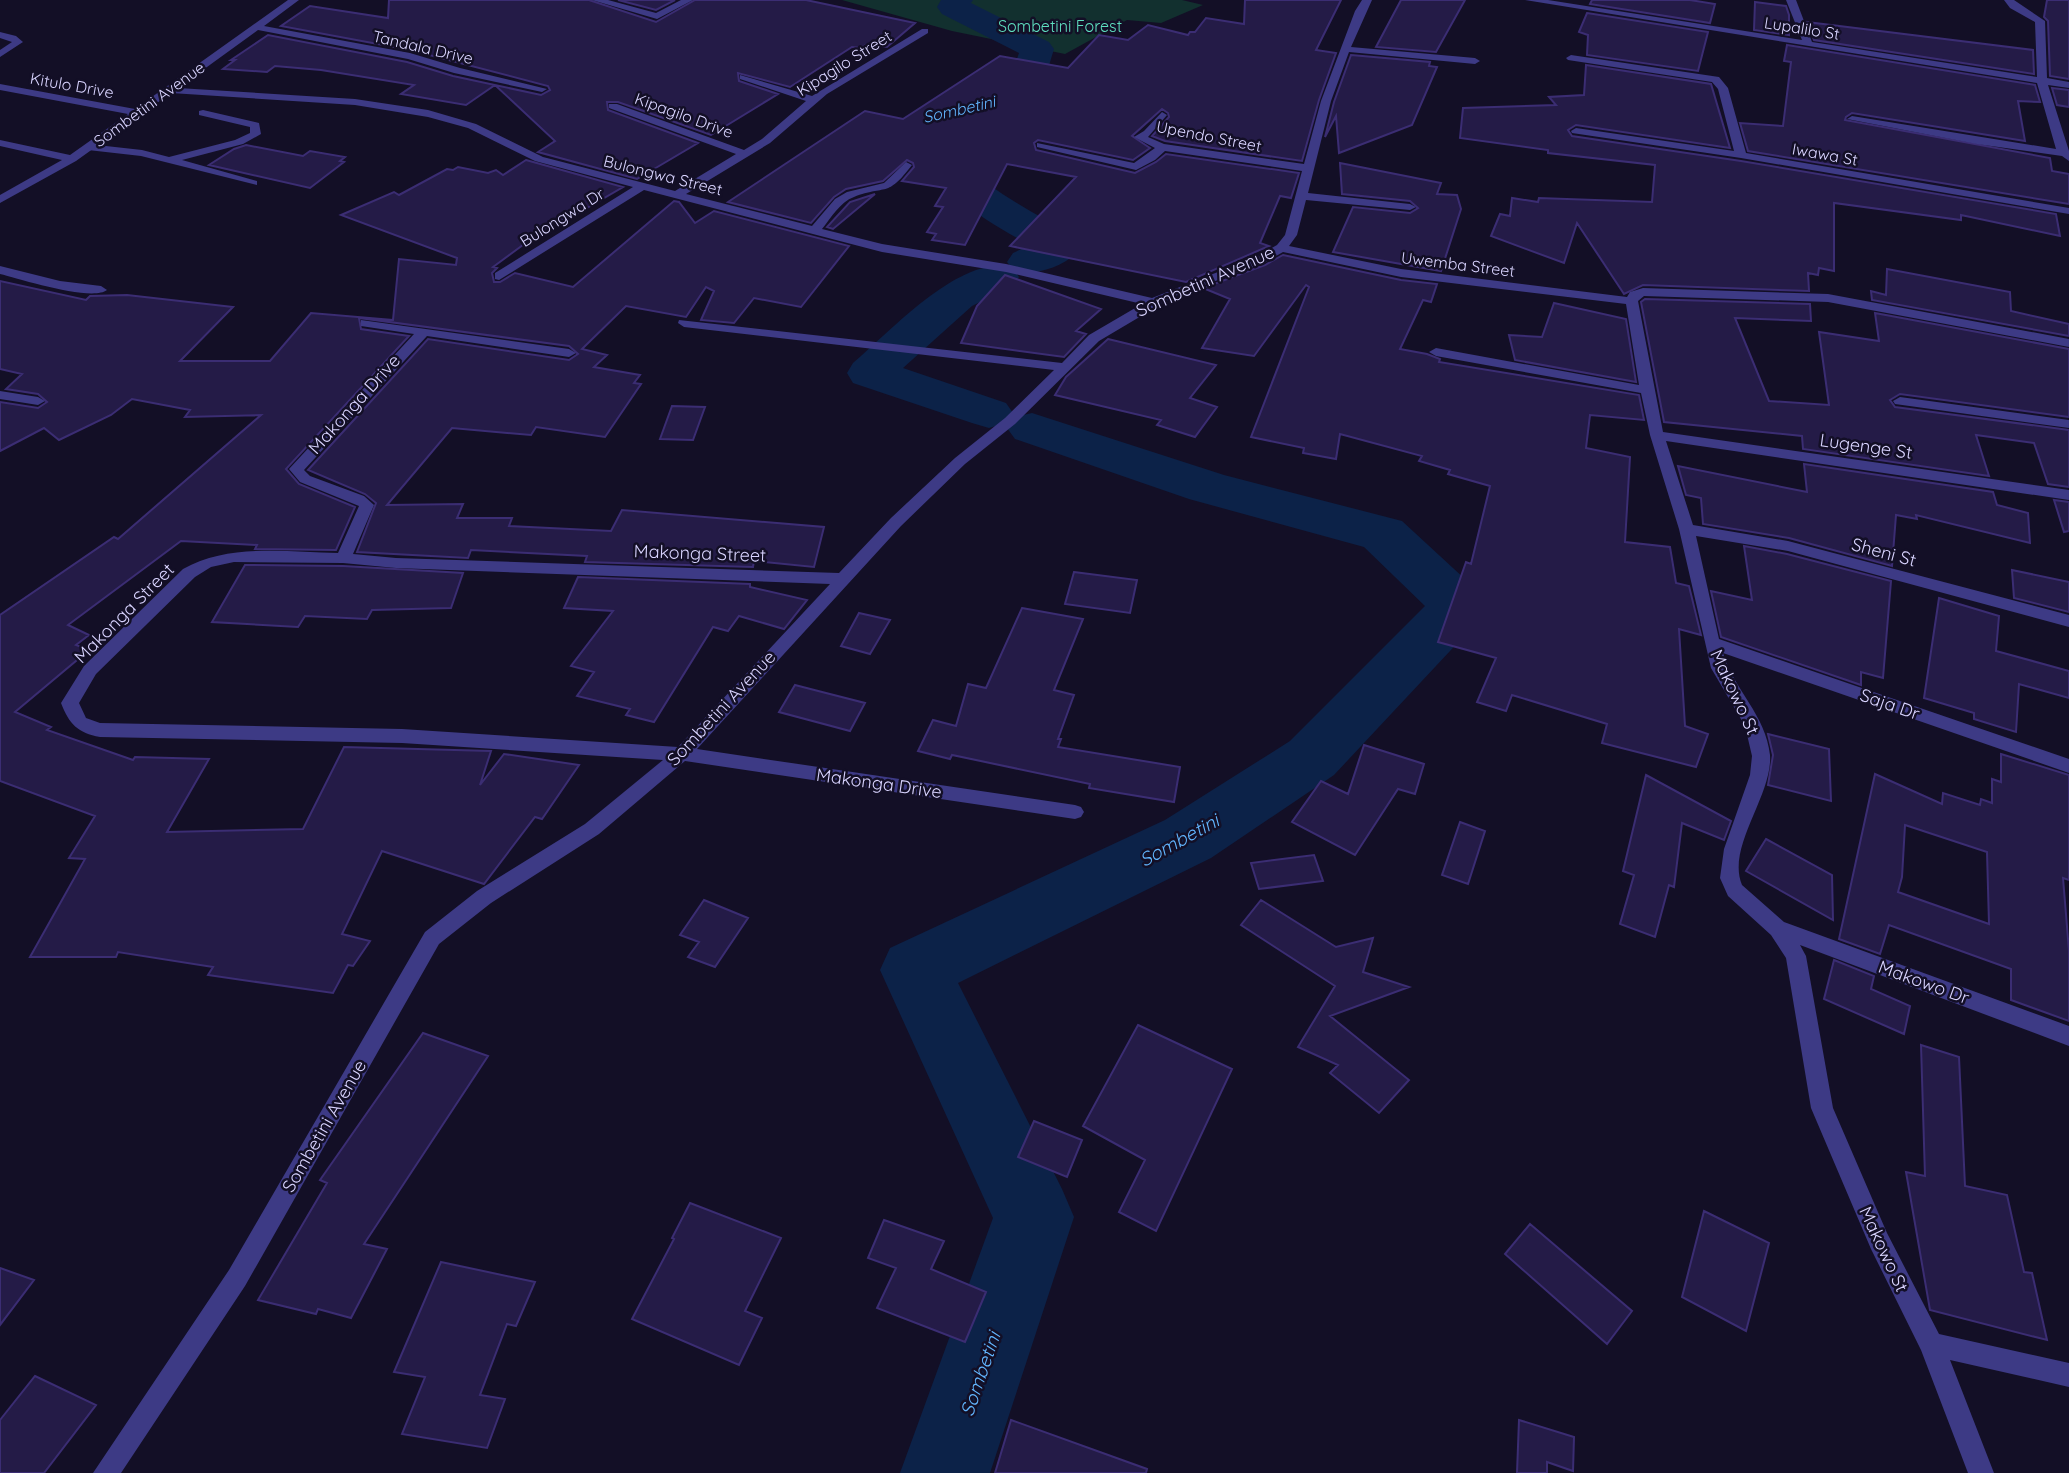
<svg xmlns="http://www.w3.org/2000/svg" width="2069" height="1473" viewBox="0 0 2069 1473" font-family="Quicksand,sans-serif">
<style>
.green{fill:#12302f}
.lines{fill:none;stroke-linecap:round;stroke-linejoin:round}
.river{fill:#0c2248;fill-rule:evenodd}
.building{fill:#241b47;stroke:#3b2d73;stroke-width:2;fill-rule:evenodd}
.service{fill:#3d3a85;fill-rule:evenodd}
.minor{fill:#3d3a85;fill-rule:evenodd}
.labels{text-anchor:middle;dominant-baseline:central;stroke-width:5;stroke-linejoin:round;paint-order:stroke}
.far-park-label{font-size:16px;fill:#5fe0c0;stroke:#130f26}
.far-street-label{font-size:16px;fill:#d9d4ff;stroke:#130f26}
.far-water-label{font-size:16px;font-style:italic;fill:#62b6ff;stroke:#130f26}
.street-label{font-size:18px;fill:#d9d4ff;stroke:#130f26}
.water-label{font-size:19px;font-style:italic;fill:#62b6ff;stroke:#130f26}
</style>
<rect width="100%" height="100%" fill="#130f26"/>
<path class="green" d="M842,0H1182L1203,5L1161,23L1127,20L1065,54L952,31Z"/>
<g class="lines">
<path class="river" d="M941,0H973L971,3L1049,42L1054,49L1040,95L1035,103L974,117L961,114L956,106L961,98L1007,88L1019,53L942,14L937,7Z
M924,134C948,140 967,168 988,184C1016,204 1046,221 1078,236L1084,245C1071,264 1037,277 1015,271L1019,277L1012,286L972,306L903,368L1006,403L1013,413L1006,423L989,428L972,423L853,383L847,373L853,363C890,332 959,255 1011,267L1007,262L1013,253L1030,245C983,220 936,189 905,145L911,137Z
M1032,413L1224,475L1402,521L1479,592L1487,606L1479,620L1334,775L1211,858L958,983L1062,1189L1074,1217L990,1473H900L993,1218L880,970L890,948L1165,820L1290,741L1425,606L1364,547L1189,499L1015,439L1007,428L1015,417Z"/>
</g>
<path class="building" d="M389,0H589L656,22L695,0H806L915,23L887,47L867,44L861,48L852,47L790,87L738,73L739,81L778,94L711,135L618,102H607L608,110L698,143L637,179L538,152L555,141L495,85L466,105L401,94L414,85L321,70L275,66L267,72L223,69L235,60H231L268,35L407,62L453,76L541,95L550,90L548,86L410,50L281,26L310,6L388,18Z
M618,0H675L656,10Z
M1245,0H1341L1316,50L1336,53L1319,100L1302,161L1165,141L1152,136L1169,117L1168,113L1162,109L1132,136L1150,148L1133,160L1038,140L1034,143L1036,150L1135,173L1156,162L1166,154L1299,173L1291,198L1280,196L1260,243L1269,246L1186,282L1010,246L1076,177L1007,164L965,245L932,240L936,234L927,232L943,207L935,206L946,188L902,181L914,167L913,163L907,160L883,181L846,189L834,197L811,223L728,202L865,111L903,119L1000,56L1068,68L1099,35L1128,40L1148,25L1188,35L1190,32H1195L1206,18L1244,24Z
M1401,0H1465L1436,52L1376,47Z
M1592,0H1690L1715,4L1710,23L1590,4Z
M2047,0H2069V79L2050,76L2048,21L2044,17Z
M1755,2L1786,6L1789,15V35L1754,30Z
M1587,13L1708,32L1698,71L1587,55L1588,35L1579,32Z
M1807,22L2033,50L2034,74L1814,40Z
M1787,45L2035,85L2040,102L2018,101L2025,141L1852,113L1846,117L1845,120L2050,158L2052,171L2069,174V204L1748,151L1740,123L1783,126L1791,62L1784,61Z
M1351,55L1430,62L1429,66L1437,67L1412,125L1339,153L1336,116L1325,137L1334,102Z
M1586,65L1711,84L1730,148L1576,125L1568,130L1572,136L1741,161L2056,214L2060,236L1961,215V220L1834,203V271L1819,268L1818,275L1808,273L1809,291L1643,285L1624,294L1577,223L1564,263L1491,236L1500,214L1510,216L1512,198L1538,202L1539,198L1652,202L1655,165L1548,153V150L1460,138L1463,108L1556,105L1549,97L1584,95Z
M2052,88L2069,90V107L2057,105Z
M246,145L303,156L310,151L345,157L340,161L344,162L310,188L209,165L234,149Z
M526,160L623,187L568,219L564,218L550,225L493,267L497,268L492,273L494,282H500L515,273L573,287L674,201L679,202L695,223L714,211L849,246L801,307L754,298L734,323L701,320L714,291L706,287L686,317L626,306L582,349L607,355L594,367L640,375L634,383L641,384L605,437L536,427L531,435L452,428L387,505L463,504L457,518H512L509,526L611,531L622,510L824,527L814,567L754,561L753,567L585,562L587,556L471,550L468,558L357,552L376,503L365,494L308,470L428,339L569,360L578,354L569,346L359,318L361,329L409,336L286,469L299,484L355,507L336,550L255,549L257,545L181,541L68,625L89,635L76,645L89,650L15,712L51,727L47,730L133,760L135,757L209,759L167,832L303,829L344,747L491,751L480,785L504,754L579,765L542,819L535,817L484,884L382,851L342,934L370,941L353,966L348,965L333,993L208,975L213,967L118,952L116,957H30L85,859L69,858L95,816L0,781V615L114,537L118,539L261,415L185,417L190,410L132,399L111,415L59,440L44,428L0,451V402L38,408L47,402L38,394L6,389L22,374L0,369V281L86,300L90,296L127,295L233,307L180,361H270L311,313L393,320L399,259L456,265L457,258L341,215L394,192L399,195L447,169L453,170L458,167L488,173L496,170L503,175Z
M1340,163L1441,183L1437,194L1457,195L1461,209L1441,271L1333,252L1353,207L1410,213L1418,208L1410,201L1342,194Z
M875,194L833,229L827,227L850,202Z
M1283,255L1401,280L1437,284L1431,302L1423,300L1400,349L1427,354L1440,359L1439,362L1639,395L1644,420L1590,415L1586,448L1630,457L1625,542L1670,547L1676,583L1689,586L1701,635L1679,629L1685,726L1708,734L1696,767L1602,743L1607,724L1512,695L1506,711L1477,702L1496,658L1438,642L1466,562L1471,564L1490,486L1448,474L1450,470L1419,461L1422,456L1340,434L1336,459L1303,453L1304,448L1251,437L1309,287L1306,285L1254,356L1202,348L1230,299L1203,288L1265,265Z
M1887,269L2010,292L2011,311L2069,324V336L1872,300L1871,291L1886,295Z
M1005,275L1101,309L1076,331L1086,334L1064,357L961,343L977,306Z
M1645,299L1810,304L1811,321L1735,318L1769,401L1829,405L1819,332L1879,341L1875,313L2069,349V417L1900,394L1890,400L1895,407L2069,430V487L2048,484L2034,443L1976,435L1989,476L1803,449L1802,436L1664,422L1641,302Z
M1554,303L1626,319L1636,382L1515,360L1509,335L1542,337Z
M1108,339L1216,365L1190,398L1217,407L1195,437L1157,425L1161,420L1055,395L1066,377Z
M672,406L705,407L693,440L660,439Z
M1804,464L1993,492L1997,505L2028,513L2030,543L1916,515L1917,519L1896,515L1892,566L1789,538L1703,524L1701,498L1686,495L1678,466L1807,492Z
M2054,500L2069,502V531L2064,532Z
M1744,546L1787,554L1891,581L1883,678L1861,672V685L1721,637L1711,591L1752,600Z
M245,565L343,566L463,573L451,608L372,610L367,619L305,616L298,627L212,622Z
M2012,570L2069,582V612L2014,598Z
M1074,572L1137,580L1130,613L1065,604Z
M578,577L750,584V587L807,600L784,629L739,616L728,631L713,627L654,722L626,715L630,709L577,696L594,672L571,666L613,611L564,608Z
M1939,598L1999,616L1996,651L2069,671V698L2019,684L2016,732L1974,719V713L1924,698Z
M1022,608L1083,619L1054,690L1074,695L1058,739H1061L1058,747L1180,767L1174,802L1089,788L1090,784L952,755L950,759L918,751L933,720L956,726L968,684L986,688Z
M859,613L890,620L870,654L841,646Z
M795,685L826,693L865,703L850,731L779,712Z
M1768,734L1829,749L1831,801L1768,785L1773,755Z
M1364,745L1424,764L1415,794L1398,789L1355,855L1292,822L1321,781L1348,794Z
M2001,754L2069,775V880L2063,878L2069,951V1021L2011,1000V969L1889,925L1880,954L1839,939L1875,774L1942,804L1943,793L1980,805L1981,799L1992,803V779L2001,782ZM1905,825L1987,852L1989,924L1898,892L1902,877Z
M1646,775L1731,821L1724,840L1682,823L1674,887L1669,885L1655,937L1620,924L1634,875L1623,871Z
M1460,822L1485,831L1468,884L1442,875Z
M1766,839L1832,875L1833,920L1746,871Z
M1314,855L1323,881L1259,889L1251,863Z
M704,900L748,918L715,967L688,957L699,942L680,935Z
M1261,900L1336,947L1373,938L1363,972L1409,987L1330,1016L1409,1080L1379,1113L1330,1073L1338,1065L1298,1047L1335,986L1241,925Z
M1834,960L1874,976L1871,989L1910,1006L1904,1034L1824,999Z
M1138,1025L1232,1069L1156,1231L1119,1212L1145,1160L1083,1126Z
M423,1033L488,1056L364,1244L387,1249L351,1318L318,1309L316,1314L258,1300L327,1183L320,1180Z
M1921,1045L1959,1057L1965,1186L2007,1195L2024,1272L2032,1273L2047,1340L1930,1310L1906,1172L1925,1176Z
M1034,1121L1082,1140L1067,1177L1018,1157Z
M690,1203L781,1238L745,1311L762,1318L739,1365L632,1319L674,1239L672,1238Z
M1704,1211L1769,1243L1746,1331L1682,1297Z
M884,1220L944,1241L931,1269L986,1292L965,1342L877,1308L896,1268L868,1258Z
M1530,1224L1632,1311L1607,1344L1505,1254Z
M441,1262L535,1282L516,1326L507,1324L480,1395L505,1399L487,1448L402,1434L425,1377L394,1372Z
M0,1268L34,1280L0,1325Z
M35,1376L96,1405L44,1473H0V1420Z
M1011,1420L1147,1469L1146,1473H995Z
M1519,1420L1574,1437L1573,1471L1547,1462V1473H1517Z"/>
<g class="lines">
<path class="service" d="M203,110L259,123L261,134L243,144L182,160L257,181V185L141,156L88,150L83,147L88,144L142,150L169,157L235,140L250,133V127L199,115V111Z"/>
<path class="minor" d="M288,0H299L264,26L410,53L460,68L547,89L542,92L454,73L408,59L258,30L178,88L355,99L428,110L476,124L543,157L675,191L736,154L609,108V104H617L744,150L762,139L806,101L740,79V75L812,96L922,29H928V33L827,94L770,143L686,194L812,226L835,199L847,192L884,183L906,162L912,165C886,199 887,184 854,197C840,202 831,218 822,229L882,244L1006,264L1152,298L1256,257L1277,245L1285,235L1302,171L1165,151L1155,160L1136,170L1037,147V143L1134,163L1155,148L1134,137L1144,131L1162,112L1167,115L1148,137L1164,144L1304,164L1321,101L1355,11L1362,0H1372L1351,47L1475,58L1480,61L1475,64L1349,52L1331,101L1308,193L1410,204L1416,207L1410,210L1306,200L1297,235L1289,246L1401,269L1627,297L1630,292L1643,288L1828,294L2069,339V347L1828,302L1644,296L1638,301L1663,432L2069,490V500L1666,441L1693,525L1788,541L2069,615V627L1788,551L1696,536L1719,639L2069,759V773L1723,653C1734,690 1766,715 1770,755C1773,795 1726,847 1742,885L1784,922L2069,1026V1046L1800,945L1806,956L1833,1108L1887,1233L1939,1334L2069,1363V1387L1950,1360L1994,1473H1968L1921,1350L1871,1249L1811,1108L1786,958L1771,935L1728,896L1720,878L1724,849L1750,775L1752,756L1745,726L1711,668L1679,529L1650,435L1641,393L1436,356L1429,352L1436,348L1639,385L1626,304L1401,277L1283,252L1264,263L1175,296L1099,341L1015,424L965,464L901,526L697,749L1075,805L1081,807L1084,812L1081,817L1075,819L685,761L599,834L491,903L439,944L245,1286L121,1473H93L229,1270L425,932L477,891L585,824L663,760L402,743L100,737C78,733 69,724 61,703L84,666L183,569C229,543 287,552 338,553L359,506L300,482L289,469L414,334L361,326V320L569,349L576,353L569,357L427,336L304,470L310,476L364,496L374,505L353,554L396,558L839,573L891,518L955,458L1005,418L1054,370L684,327L678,323L679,320L1062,363L1089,335L1142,304L1006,272L882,252L644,190L499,280L495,279V273L633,187L535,161L468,128L428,117L355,105L171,93L76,161L0,203V195L62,160L0,146V140L70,155L128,114L0,90V84L135,109ZM234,562L343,563L396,568L830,584L678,747L402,729L100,723L86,718L79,703L96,674L195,577L211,567Z
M592,0H608L656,13L681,0H693L657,19Z
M1525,0H1548L1802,40L1786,0H1796L1812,42L2037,77L2035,22L2010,8L2004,0H2014L2045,21L2047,78L2069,82V88L2048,85L2069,151V161L2062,156L1977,144L1847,119L1852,116L2056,149L2037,83Z
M0,32L16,36L23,42L0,57V50L12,42L0,38Z
M1571,55L1719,77L1728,88L1746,153L2069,208V214L1741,158L1572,133L1571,131L1576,128L1734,151L1718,89L1712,82L1568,60L1566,58Z
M0,266L60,281L101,286L107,290C92,302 20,279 0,274Z
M0,391L38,397L45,401L38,405L0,399Z
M1900,397L2069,420V428L1895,404L1893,401Z"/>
</g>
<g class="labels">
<g class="far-park-label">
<text x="1060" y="26">Sombetini Forest</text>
</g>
<g class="far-street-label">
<text transform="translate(1802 28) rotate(9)">Lupalilo St</text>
<text transform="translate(423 47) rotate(13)">Tandala Drive</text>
<text transform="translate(844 63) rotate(-32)">Kipagilo Street</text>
<text transform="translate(72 85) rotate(10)">Kitulo Drive</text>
<text transform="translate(149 104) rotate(-36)">Sombetini Avenue</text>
<text transform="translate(684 115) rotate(20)">Kipagilo Drive</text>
<text transform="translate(1209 136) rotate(11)">Upendo Street</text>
<text transform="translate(1825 154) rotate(10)">Iwawa St</text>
<text transform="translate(663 175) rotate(14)">Bulongwa Street</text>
<text transform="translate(562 217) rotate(-32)">Bulongwa Dr</text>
<text transform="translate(1458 264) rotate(7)">Uwemba Street</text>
</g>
<g class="far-water-label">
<text transform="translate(959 109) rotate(-13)">Sombetini</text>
</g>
<g class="street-label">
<text transform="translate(1205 281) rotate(-24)">Sombetini Avenue</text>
<text transform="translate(354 404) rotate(-48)">Makonga Drive</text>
<text transform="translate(1866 446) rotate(8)">Lugenge St</text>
<text transform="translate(1884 552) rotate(15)">Sheni St</text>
<text transform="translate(700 553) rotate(2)">Makonga Street</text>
<text transform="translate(124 613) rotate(-45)">Makonga Street</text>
<text transform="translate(1735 692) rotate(65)">Makowo St</text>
<text transform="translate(1890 704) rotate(19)">Saja Dr</text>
<text transform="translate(721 708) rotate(-47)">Sombetini Avenue</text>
<text transform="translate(879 783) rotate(8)">Makonga Drive</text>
<text transform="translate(1924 982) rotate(20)">Makowo Dr</text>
<text transform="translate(324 1126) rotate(-60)">Sombetini Avenue</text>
<text transform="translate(1884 1249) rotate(65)">Makowo St</text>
</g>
<g class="water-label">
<text transform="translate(1179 840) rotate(-29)">Sombetini</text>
<text transform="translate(980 1374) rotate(-71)">Sombetini</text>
</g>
</g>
</svg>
